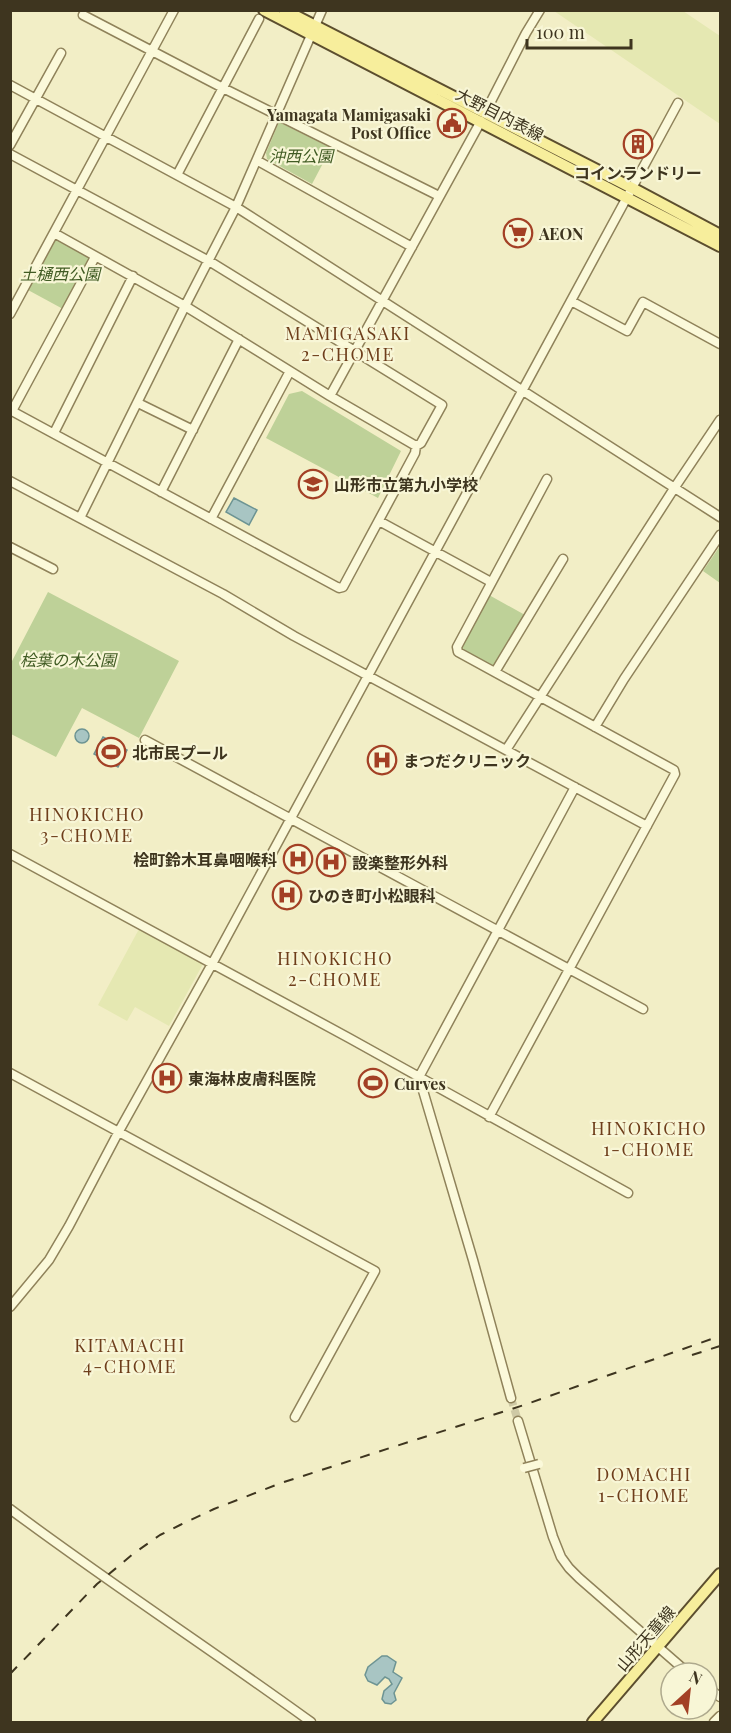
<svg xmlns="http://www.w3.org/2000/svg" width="731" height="1733" viewBox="0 0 731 1733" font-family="'Playfair Display','Noto Sans JP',serif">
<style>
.farmland{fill:#e5e8b2}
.green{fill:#bed198}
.water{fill:#a8c5c3;stroke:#6d9493;stroke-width:1.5}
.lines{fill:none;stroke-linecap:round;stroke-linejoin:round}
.minor-tunnel{stroke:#cec9a5;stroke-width:8;stroke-dasharray:8 4;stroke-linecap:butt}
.minor-casing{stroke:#8f825a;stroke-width:11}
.major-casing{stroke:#5c4e2e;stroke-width:14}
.minor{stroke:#fbf9da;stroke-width:8}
.major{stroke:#f7ee9c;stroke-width:10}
.rail{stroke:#3e351f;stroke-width:2;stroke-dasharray:10 10;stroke-linecap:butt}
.minor-bridge-casing{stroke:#8f825a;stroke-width:11;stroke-linecap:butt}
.minor-bridge{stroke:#fbf9da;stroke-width:8}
.labels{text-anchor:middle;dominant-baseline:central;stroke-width:4.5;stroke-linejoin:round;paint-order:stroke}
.poi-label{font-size:16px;font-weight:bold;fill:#3e351f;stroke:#f8f6d6;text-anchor:start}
.street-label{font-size:16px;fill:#3e351f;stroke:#f8f6d6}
.park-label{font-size:16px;font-style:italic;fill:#415c24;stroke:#f8f6d6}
.neighbourhood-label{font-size:18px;letter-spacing:1.5px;fill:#6e3e1b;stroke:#f8f6d6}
</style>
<rect width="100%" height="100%" fill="#f2eec6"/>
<path class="farmland" d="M554,11H683L720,36V124Z
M139,929L203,964L169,1026L135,1007L127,1021L98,1005Z"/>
<path class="green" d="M279,122L331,148L312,184L267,159L266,153Z
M60,239L92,256L63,309L28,290L55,241Z
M302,391L401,451L378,498L266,438L289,394Z
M720,546V583L703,571Z
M48,592L179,661L139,738L82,708L56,757L11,734V663Z
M489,595L525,615L494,667L461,648Z"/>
<path class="water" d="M234,498L257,510L249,525L226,512Z
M75 736a7 7 0 1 1 14 0a7 7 0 1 1-14 0Z
M103,737L127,750L118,767L94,754Z
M382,1656H387L396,1662L393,1672L402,1678L394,1693L396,1700L391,1704L385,1703L382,1699L384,1691L392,1684L389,1679L385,1677L377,1685L368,1681L365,1675L368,1667Z"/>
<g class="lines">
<path class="minor-tunnel" d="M511,1398L518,1421"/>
<g class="minor-casing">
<path id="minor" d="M83,15L223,88L439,196
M10,85L236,207L720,517
M485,113L526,33L540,10
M10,145L61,53
M10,154L209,261L442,405L421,443L416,446
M258,161L412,247
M177,175L259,19
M571,301L627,331L643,302L720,344
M10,314L174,10
M330,396L481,121
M138,403L193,430
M10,410L339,588L343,587L415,453L416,446L330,396L185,306L54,233
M12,411L95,257
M54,433L133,276
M10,481L223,594L294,636L647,826
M161,492L239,339
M80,518L185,306L236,207L322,10
M211,519L290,371
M379,521L491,582
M10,547L53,569
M495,672L563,559
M595,727L624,679L720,535
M145,740L643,1009
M506,750L675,487L720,420
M10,854L349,1038L628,1193
M10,1073L375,1271L295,1417
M489,1117L675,774L674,770L458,652L457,647L547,479
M10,1307L49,1260L69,1226L119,1131L212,964L678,103
M511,1398L473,1260L419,1077L575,787
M518,1421L553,1537L561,1557L569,1568L579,1578L688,1673
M10,1509C109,1583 212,1650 311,1722
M707,1687L720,1697
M714,1722L720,1716"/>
</g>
<g class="major-casing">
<path id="major" d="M264,10L720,246
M284,10L632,188L720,235
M593,1722L720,1574"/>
</g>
<use href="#minor" class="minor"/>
<use href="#major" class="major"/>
<path class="rail" d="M692,1355L720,1346
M10,1674L97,1584L133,1554L160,1535L180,1525L214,1509L281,1483L524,1405L720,1336"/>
<g class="minor-bridge-casing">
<path id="minor-bridge" d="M524,1468L539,1464"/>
</g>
<use href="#minor-bridge" class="minor-bridge"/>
</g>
<defs>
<g id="civic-ring" transform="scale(1.5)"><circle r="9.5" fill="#f8f6d6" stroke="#a34025" stroke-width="1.5"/><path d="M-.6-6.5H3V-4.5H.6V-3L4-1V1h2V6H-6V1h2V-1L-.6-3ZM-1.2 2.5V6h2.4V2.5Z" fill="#a34025"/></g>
<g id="building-ring" transform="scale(1.5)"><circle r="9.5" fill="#f8f6d6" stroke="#a34025" stroke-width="1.5"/><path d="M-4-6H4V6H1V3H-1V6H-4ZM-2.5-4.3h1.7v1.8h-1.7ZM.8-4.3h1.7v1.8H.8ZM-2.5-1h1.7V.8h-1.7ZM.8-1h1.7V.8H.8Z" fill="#a34025"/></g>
<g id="supermarket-ring" transform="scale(1.5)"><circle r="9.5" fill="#f8f6d6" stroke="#a34025" stroke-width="1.5"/><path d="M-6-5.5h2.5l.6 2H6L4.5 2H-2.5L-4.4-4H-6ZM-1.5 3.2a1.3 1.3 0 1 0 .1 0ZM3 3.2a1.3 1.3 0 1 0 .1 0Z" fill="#a34025"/></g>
<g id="school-ring" transform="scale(1.5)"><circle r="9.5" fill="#f8f6d6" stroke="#a34025" stroke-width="1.5"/><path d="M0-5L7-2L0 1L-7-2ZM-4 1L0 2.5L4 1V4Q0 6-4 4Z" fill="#a34025"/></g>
<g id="stadium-ring" transform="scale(1.5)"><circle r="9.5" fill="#f8f6d6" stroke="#a34025" stroke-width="1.5"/><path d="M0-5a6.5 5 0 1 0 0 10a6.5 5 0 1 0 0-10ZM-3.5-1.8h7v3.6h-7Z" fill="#a34025"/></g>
<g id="hospital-ring" transform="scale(1.5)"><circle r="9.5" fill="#f8f6d6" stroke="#a34025" stroke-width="1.5"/><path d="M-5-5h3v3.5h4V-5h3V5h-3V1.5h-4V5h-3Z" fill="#a34025"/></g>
</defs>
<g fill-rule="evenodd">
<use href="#civic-ring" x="452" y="123"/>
<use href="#building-ring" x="638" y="144"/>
<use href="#supermarket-ring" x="518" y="233"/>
<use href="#school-ring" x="313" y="484"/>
<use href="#stadium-ring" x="111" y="752"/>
<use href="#hospital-ring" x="382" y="760"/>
<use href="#hospital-ring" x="298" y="859"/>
<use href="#hospital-ring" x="331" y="862"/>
<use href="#hospital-ring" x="287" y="895"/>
<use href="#hospital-ring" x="167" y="1078"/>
<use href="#stadium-ring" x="373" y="1083"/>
</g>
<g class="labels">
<g class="poi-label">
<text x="431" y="114" text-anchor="end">Yamagata Mamigasaki<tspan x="431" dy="18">Post Office</tspan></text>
<text x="638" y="172" text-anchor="middle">コインランドリー</text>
<text x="539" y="233">AEON</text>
<text x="334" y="484">山形市立第九小学校</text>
<text x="132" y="752">北市民プール</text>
<text x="403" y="760">まつだクリニック</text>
<text x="277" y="859" text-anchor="end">桧町鈴木耳鼻咽喉科</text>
<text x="352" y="862">設楽整形外科</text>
<text x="308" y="895">ひのき町小松眼科</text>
<text x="188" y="1078">東海林皮膚科医院</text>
<text x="394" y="1083">Curves</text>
</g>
<g class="street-label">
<text transform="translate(500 114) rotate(27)">大野目内表線</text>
<text transform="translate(645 1638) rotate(-49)">山形天童線</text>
</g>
<g class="park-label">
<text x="301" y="155">沖西公園</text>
<text x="60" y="273">土樋西公園</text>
<text x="68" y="659">桧葉の木公園</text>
</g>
<g class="neighbourhood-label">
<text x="348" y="333">MAMIGASAKI<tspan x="348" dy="21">2-CHOME</tspan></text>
<text x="87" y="814">HINOKICHO<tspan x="87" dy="21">3-CHOME</tspan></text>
<text x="335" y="958">HINOKICHO<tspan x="335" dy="21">2-CHOME</tspan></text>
<text x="649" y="1128">HINOKICHO<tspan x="649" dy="21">1-CHOME</tspan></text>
<text x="130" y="1345">KITAMACHI<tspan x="130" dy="21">4-CHOME</tspan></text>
<text x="644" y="1474">DOMACHI<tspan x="644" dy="21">1-CHOME</tspan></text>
</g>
</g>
<rect width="731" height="1733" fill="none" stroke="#3e351f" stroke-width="24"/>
<g transform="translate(689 1691) rotate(27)"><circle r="28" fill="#f8f6d6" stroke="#aea98d" stroke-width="1.5"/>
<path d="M0-4.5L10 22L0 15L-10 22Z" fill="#a34025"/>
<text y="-9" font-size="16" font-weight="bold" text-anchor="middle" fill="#3e351f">N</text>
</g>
<path d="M527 39v9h104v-9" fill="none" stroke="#3e351f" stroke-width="3"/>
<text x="536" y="39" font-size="18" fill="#3e351f" stroke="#f8f6d6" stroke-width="4.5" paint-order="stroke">100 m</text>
</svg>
